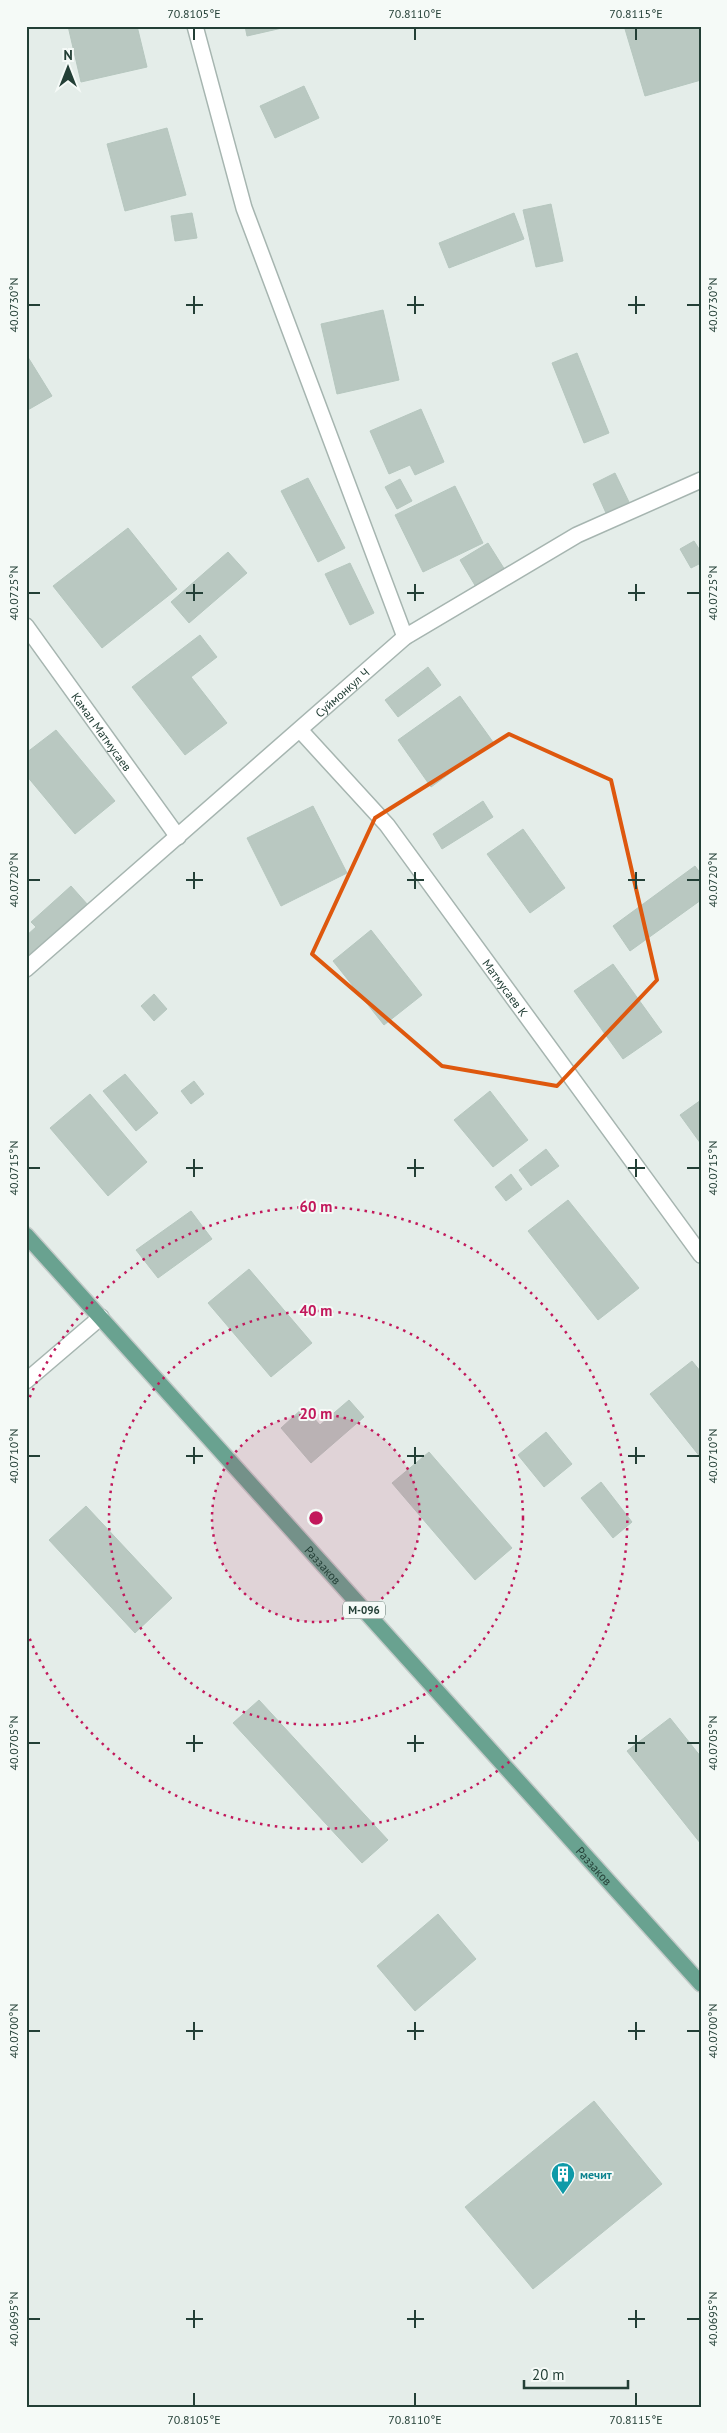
<svg xmlns="http://www.w3.org/2000/svg" width="727" height="2433" viewBox="0 0 727 2433" font-family="'PT Sans',sans-serif">
<style>
.building{fill:#b9c8c1;stroke:#b6c7bf}
.lines{fill:none;stroke-linecap:round;stroke-linejoin:round}
.minor-casing{stroke:#a6b5b0;stroke-width:18}
.major-casing{stroke:#c1c9c7;stroke-width:18}
.minor{stroke:#fff;stroke-width:15}
.major{stroke:#69a290;stroke-width:15}
.marked{fill:none;stroke:#de580e;stroke-width:4;stroke-linejoin:round}
.ticks{fill:none;stroke:#233f36;stroke-width:2}
.ring{fill:none;stroke:#c2185b;stroke-width:2.5;stroke-dasharray:2.5 5}
.labels{text-anchor:middle;dominant-baseline:central;stroke-width:4;stroke-linejoin:round;paint-order:stroke}
.shield{fill:#f5faf7;stroke:#627770;stroke-width:1}
.shield-label{font-size:11px;font-weight:bold;fill:#233f36}
.street-label{font-size:12px;fill:#233f36;stroke:#f5faf7}
.culture-label{font-size:12px;font-weight:bold;fill:#0d838f;stroke:#f5faf7;text-anchor:start}
.centre{fill:#c2185b;stroke:#f5faf7;stroke-width:2.5}
.ring-label{font-size:15px;text-anchor:middle;font-weight:bold;fill:#c2185b;stroke:#f5faf7;stroke-width:4;stroke-linejoin:round;paint-order:stroke}
.neatline{fill:none;stroke:#233f36;stroke-width:2}
.ticks-label{font-size:12px;text-anchor:middle;fill:#233f36}
</style>
<rect width="100%" height="100%" fill="#e4ede9"/>
<path class="building" d="M68,26H137L147,67L81,82Z
M245,26H291L247,36Z
M636,26H701V80L645,96L625,29Z
M304,86L319,118L275,138L260,106Z
M167,128L186,195L125,211L107,144Z
M551,204L563,261L536,267L523,210Z
M192,213L197,238L175,241L171,216Z
M514,213L524,239L449,268L439,243Z
M383,310L399,380L337,394L321,324Z
M577,353L609,433L584,443L552,363Z
M26,354L52,396L26,411Z
M421,409L444,462L415,475L410,465L389,474L370,431Z
M615,473L629,502L606,513L593,484Z
M308,478L345,548L318,562L281,491Z
M400,479L412,501L397,509L385,487Z
M455,486L483,543L423,572L395,515Z
M128,528L177,589L102,648L53,586Z
M694,541L701,552V563L691,568L680,549Z
M488,543L505,570L476,587L460,560Z
M228,552L247,573L189,623L171,602Z
M350,563L374,613L350,625L325,574Z
M200,635L217,657L191,677L227,723L185,755L132,687Z
M428,667L441,685L398,717L385,700Z
M460,696L493,742L431,787L398,740Z
M56,730L115,801L75,834L26,775V753Z
M483,801L493,817L442,849L433,834Z
M313,806L347,873L281,906L247,838Z
M523,829L565,888L530,913L487,854Z
M695,866L701,874V900L630,951L613,926Z
M71,886L88,905L28,959L26,936L36,927L31,922Z
M371,930L422,995L384,1025L333,961Z
M613,964L662,1032L623,1059L574,991Z
M154,994L167,1009L154,1021L141,1006Z
M125,1074L158,1113L136,1131L103,1091Z
M194,1081L204,1094L191,1104L181,1091Z
M490,1091L528,1140L493,1167L454,1120Z
M90,1094L147,1162L108,1196L50,1128Z
M701,1100V1144L680,1115Z
M546,1149L559,1166L531,1186L519,1170Z
M511,1174L522,1189L506,1201L495,1187Z
M568,1200L639,1288L598,1320L528,1231Z
M191,1211L212,1239L158,1278L136,1250Z
M249,1269L312,1343L271,1377L208,1303Z
M692,1361L701,1372V1458L650,1394Z
M349,1400L364,1417L311,1463L281,1428L304,1407L320,1425Z
M546,1432L572,1464L544,1487L518,1455Z
M429,1452L512,1548L475,1580L392,1483Z
M601,1482L632,1522L613,1538L581,1498Z
M86,1506L172,1598L135,1633L49,1540Z
M259,1700L388,1840L362,1863L233,1723Z
M670,1718L701,1757V1844L627,1751Z
M438,1914L476,1959L415,2011L377,1966Z
M594,2101L662,2184L533,2289L465,2207Z"/>
<g class="lines">
<g class="minor-casing">
<g id="minor">
<path d="M195,26L244,208L405,637"/>
<path id="s1" d="M26,626L178,837"/>
<path id="s2" d="M300,730L387,825L701,1255"/>
<path id="s3" d="M26,969L405,637L577,535L701,480"/>
<path d="M26,1381L101,1317"/>
</g>
</g>
<g class="major-casing">
<g id="major">
<path id="s4" d="M26,1235L701,1984"/>
</g>
</g>
<use href="#minor" class="minor"/>
<use href="#major" class="major"/>
</g>
<path class="marked" d="M509,734L611,780L657,980L557,1086L442,1066L312,954L375,818Z"/>
<path class="ticks" d="M194,28V40M415,28V40M636,28V40M194,296V314M415,296V314M636,296V314M28,305H40M186,305H203M407,305H424M628,305H645M687,305H700M194,584V601M415,584V601M636,584V601M28,593H40M186,593H203M407,593H424M628,593H645M687,593H700M194,872V889M415,872V889M636,872V889M28,880H40M186,880H203M407,880H424M628,880H645M687,880H700M194,1159V1177M415,1159V1177M636,1159V1177M28,1168H40M186,1168H203M407,1168H424M628,1168H645M687,1168H700M194,1447V1464M415,1447V1464M636,1447V1464M28,1456H40M186,1456H203M407,1456H424M628,1456H645M687,1456H700M194,1735V1752M415,1735V1752M636,1735V1752M28,1743H40M186,1743H203M407,1743H424M628,1743H645M687,1743H700M194,2022V2040M415,2022V2040M636,2022V2040M28,2031H40M186,2031H203M407,2031H424M628,2031H645M687,2031H700M194,2310V2328M415,2310V2328M636,2310V2328M28,2319H40M186,2319H203M407,2319H424M628,2319H645M687,2319H700M194,2393V2406M415,2393V2406M636,2393V2406"/>
<circle cx="316" cy="1518" r="104" fill="#c2185b" fill-opacity=".12"/>
<g class="ring">
<circle cx="316" cy="1518" r="104"/>
<circle cx="316" cy="1518" r="207"/>
<path d="M27 1404A311 311 0 1 1 27 1632"/>
</g>
<defs>
<g id="building-pin" transform="scale(1.25)"><path d="M0 17L-7.5 6A9.5 9.5 0 1 1 7.5 6Z" fill="#0f9aa8" stroke="#f5faf7"/><path d="M-4-6H4V6H1V3H-1V6H-4ZM-2.5-4.3h1.7v1.8h-1.7ZM.8-4.3h1.7v1.8H.8ZM-2.5-1h1.7V.8h-1.7ZM.8-1h1.7V.8H.8Z" fill="#fff"/></g>
</defs>
<g fill-rule="evenodd">
<use href="#building-pin" x="563" y="2174"/>
</g>
<g class="labels">
<rect class="shield" x="343" y="1601.5" width="42" height="17" rx="4"/>
<g class="shield-label">
<text x="364" y="1610">М-096</text>
</g>
<g class="street-label">
<text stroke="none"><textPath href="#s3" startOffset="420">Суймонкул Ч</textPath></text>
<text stroke="none"><textPath href="#s1" startOffset="130">Камал Матмусаев</textPath></text>
<text stroke="none"><textPath href="#s2" startOffset="330">Матмусаев К</textPath></text>
<text stroke="none"><textPath href="#s4" startOffset="444">Раззаков</textPath></text>
<text stroke="none"><textPath href="#s4" startOffset="849">Раззаков</textPath></text>
</g>
<g class="culture-label">
<text x="580" y="2174">мечит</text>
</g>
</g>
<circle cx="316" cy="1518" r="8" class="centre"/>
<g class="ring-label">
<text x="316" y="1212">60 m</text>
<text x="316" y="1316">40 m</text>
<text x="316" y="1419">20 m</text>
</g>
<rect width="727" height="2433" fill="none" stroke="#f5faf7" stroke-width="55"/>
<g transform="translate(68 68)" stroke="#f5faf7" stroke-width="4" paint-order="stroke">
<path d="M0-4L9 19L0 12L-9 19Z" fill="#233f36"/>
<text y="-8" font-size="14" font-weight="bold" text-anchor="middle" fill="#233f36">N</text>
</g>
<path d="M524 2380v8h104v-8" fill="none" stroke="#233f36" stroke-width="2.5"/>
<text x="532" y="2380" font-size="15" fill="#233f36" stroke="#f5faf7" stroke-width="4" paint-order="stroke">20 m</text>
<rect x="28" y="28" width="672" height="2378" class="neatline"/>
<g class="ticks-label">
<text x="194" y="18">70.8105°E</text>
<text x="415" y="18">70.8110°E</text>
<text x="636" y="18">70.8115°E</text>
<text transform="translate(14 305) rotate(-90)" y="4">40.0730°N</text>
<text transform="translate(713 305) rotate(-90)" y="4">40.0730°N</text>
<text transform="translate(14 593) rotate(-90)" y="4">40.0725°N</text>
<text transform="translate(713 593) rotate(-90)" y="4">40.0725°N</text>
<text transform="translate(14 880) rotate(-90)" y="4">40.0720°N</text>
<text transform="translate(713 880) rotate(-90)" y="4">40.0720°N</text>
<text transform="translate(14 1168) rotate(-90)" y="4">40.0715°N</text>
<text transform="translate(713 1168) rotate(-90)" y="4">40.0715°N</text>
<text transform="translate(14 1456) rotate(-90)" y="4">40.0710°N</text>
<text transform="translate(713 1456) rotate(-90)" y="4">40.0710°N</text>
<text transform="translate(14 1743) rotate(-90)" y="4">40.0705°N</text>
<text transform="translate(713 1743) rotate(-90)" y="4">40.0705°N</text>
<text transform="translate(14 2031) rotate(-90)" y="4">40.0700°N</text>
<text transform="translate(713 2031) rotate(-90)" y="4">40.0700°N</text>
<text transform="translate(14 2319) rotate(-90)" y="4">40.0695°N</text>
<text transform="translate(713 2319) rotate(-90)" y="4">40.0695°N</text>
<text x="194" y="2424">70.8105°E</text>
<text x="415" y="2424">70.8110°E</text>
<text x="636" y="2424">70.8115°E</text>
</g>
</svg>
